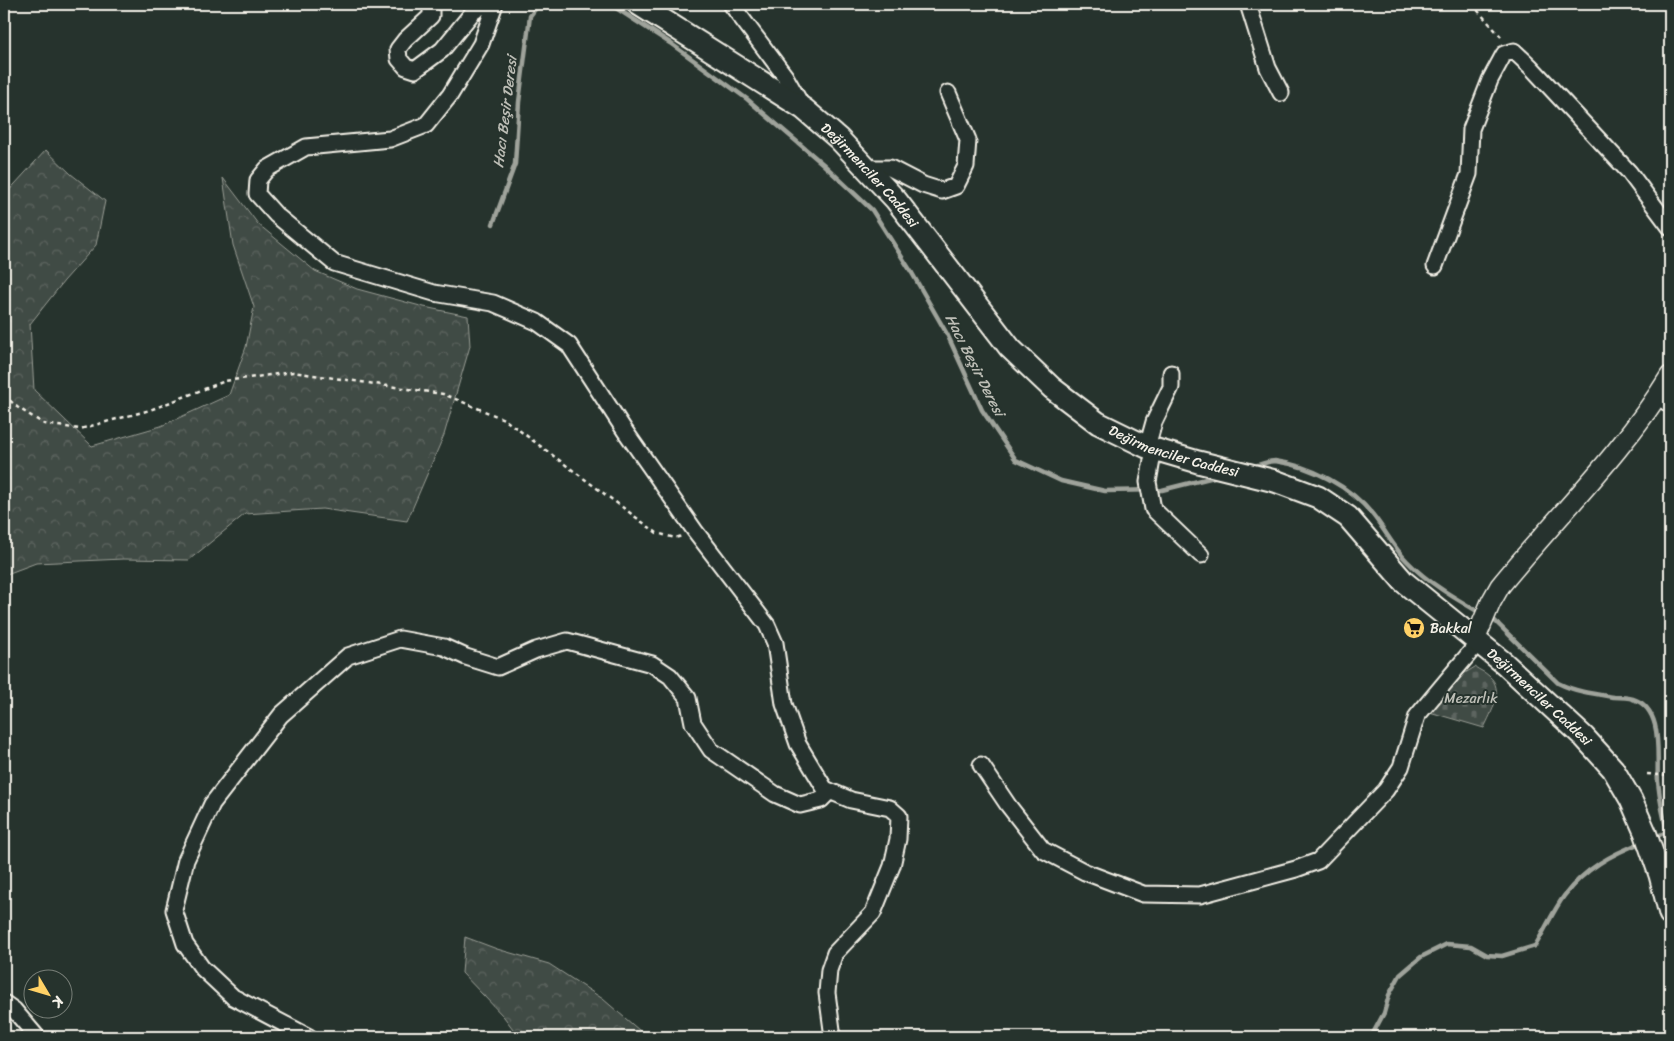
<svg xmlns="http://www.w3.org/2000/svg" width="1674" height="1041" viewBox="0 0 1674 1041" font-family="Sriracha,sans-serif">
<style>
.forest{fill:url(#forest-crowns);stroke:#9a9e96}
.cemetery{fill:url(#cemetery-stones);stroke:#9a9e96}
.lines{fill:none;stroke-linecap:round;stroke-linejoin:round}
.stream{stroke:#9fa39b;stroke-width:4.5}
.minor-casing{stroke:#f4f1e8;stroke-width:19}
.tertiary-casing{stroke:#f4f1e8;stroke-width:22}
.secondary-casing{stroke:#f4f1e8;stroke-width:25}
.path{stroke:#f4f1e8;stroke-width:2.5;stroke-dasharray:4 4;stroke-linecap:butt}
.minor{stroke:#26332d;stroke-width:15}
.tertiary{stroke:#26332d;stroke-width:19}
.secondary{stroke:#26332d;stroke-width:21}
.labels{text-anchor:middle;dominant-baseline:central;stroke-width:4;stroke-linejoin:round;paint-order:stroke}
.street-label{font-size:14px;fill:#f4f1e8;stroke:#26332d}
.poi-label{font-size:14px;fill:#f4f1e8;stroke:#26332d;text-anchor:start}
.park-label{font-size:14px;fill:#bebfb7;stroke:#26332d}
.water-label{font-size:15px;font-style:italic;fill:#bcbdb5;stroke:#26332d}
</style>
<defs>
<pattern id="forest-crowns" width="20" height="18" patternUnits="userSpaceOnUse" patternTransform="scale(1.25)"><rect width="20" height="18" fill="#414b45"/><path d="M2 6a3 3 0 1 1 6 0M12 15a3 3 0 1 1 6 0" fill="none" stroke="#5d6560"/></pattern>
<pattern id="cemetery-stones" width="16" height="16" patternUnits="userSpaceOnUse" patternTransform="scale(1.25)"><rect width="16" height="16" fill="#414b45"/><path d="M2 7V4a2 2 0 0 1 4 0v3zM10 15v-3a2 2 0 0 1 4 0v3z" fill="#5d6560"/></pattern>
</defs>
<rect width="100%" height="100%" fill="#26332d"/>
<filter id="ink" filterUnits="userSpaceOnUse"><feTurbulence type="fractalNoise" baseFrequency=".02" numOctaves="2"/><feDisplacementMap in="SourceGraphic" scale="10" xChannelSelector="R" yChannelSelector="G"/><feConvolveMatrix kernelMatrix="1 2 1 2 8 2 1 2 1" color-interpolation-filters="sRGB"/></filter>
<g filter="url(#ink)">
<path class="forest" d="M46,150L71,174L105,201L96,245L64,281L30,324L34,390L92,446L161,426L229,395L246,347L254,307L233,245L223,178L258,224L315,271L357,289L424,307L468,316L470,346L444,435L407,521L322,509L245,514L189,560L123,559L36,563L4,575V196Z
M465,937L497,949L549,964L603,999L647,1037H519L504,1017L462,973Z"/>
<path class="cemetery" d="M1475,667C1479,670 1485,672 1489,676C1505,689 1491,713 1484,728L1426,711L1450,682Z"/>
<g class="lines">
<path class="stream" d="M610,4L670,43L747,99L823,164L872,210L912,273L947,334L982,410L1016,460L1061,481L1105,491L1162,490L1218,476
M493,224L515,164L519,102L530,16L539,4
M1252,467C1259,465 1268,461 1275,461C1311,466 1350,486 1373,515C1385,530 1394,548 1407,561C1428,583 1456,599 1482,614
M1489,617L1494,620L1558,683C1576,692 1594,694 1614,697C1620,697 1627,697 1633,699C1665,709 1656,757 1658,782C1660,802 1665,824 1670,843
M1652,838L1667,832
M1371,1037L1384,1013L1389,995L1400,975L1421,957L1447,944L1471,946L1487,955L1502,956L1535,946C1545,930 1553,911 1564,896C1584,869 1612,854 1643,842"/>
<g class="minor-casing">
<path id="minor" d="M431,4V16L405,40L398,49L399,59L406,67L415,70L442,50L473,12L485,4
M495,4L481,44L450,95L426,125L390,139L306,147L267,169L258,180L257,194L276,215L334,263L434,293L493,303L537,322L569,345L625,431L695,531L767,625L775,643L784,704L798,744L825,789L851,800L890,808L899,816L898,839L892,866L873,913L835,953L829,970L827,993L833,1037
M731,4L785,76L802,106
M1248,4L1268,68L1281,93
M868,168H890L923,185L942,191L956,186L966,166L968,140L948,93
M1435,266L1469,174L1471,129L1490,80L1504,54L1514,51L1531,67L1629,172L1670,227
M1658,396L1670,405
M1147,447L1154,422L1171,387V373
M1154,449L1148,482L1153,509L1201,555
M981,765L1008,805L1043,850L1085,872L1143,894L1200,895L1296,869L1318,861L1386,790L1401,767L1417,716L1478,643
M4,1003L14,1010L37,1037
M309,1037L233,997L202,968L185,944L174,910L186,860L212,804L281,715L348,656L400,639L444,647L466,657L498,667L536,650L567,641L652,664L670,676L688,698L693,723L711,750L775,794L800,805L821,800L830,791"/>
</g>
<g class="tertiary-casing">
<path id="tertiary" d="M1475,640L1491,602L1500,586C1557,516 1623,453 1670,376"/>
</g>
<g class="secondary-casing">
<g id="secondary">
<path id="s1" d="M638,4L804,109L839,139L896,200L1010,348L1052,388L1098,423L1147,447L1198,462L1275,481L1318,497L1348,517L1404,582L1504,663L1584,737L1613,769L1631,800L1645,832L1660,875L1670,914"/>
</g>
</g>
<path class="path" d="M1472,4L1503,39
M4,395L17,407L44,424L80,429L150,410L225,381L293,372L443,394L504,419L657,533L675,538L682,536
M1647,774L1670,776"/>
<use href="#minor" class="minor"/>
<use href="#tertiary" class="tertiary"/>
<use href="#secondary" class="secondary"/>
</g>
</g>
<defs>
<g id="supermarket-disc" transform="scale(1.125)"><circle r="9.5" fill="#ffd166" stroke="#26332d"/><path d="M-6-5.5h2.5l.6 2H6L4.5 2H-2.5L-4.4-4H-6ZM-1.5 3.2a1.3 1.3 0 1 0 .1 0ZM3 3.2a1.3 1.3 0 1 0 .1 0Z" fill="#111"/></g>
</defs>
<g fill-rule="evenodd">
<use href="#supermarket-disc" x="1414" y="628"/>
</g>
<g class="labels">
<g class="street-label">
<text stroke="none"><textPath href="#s1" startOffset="290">Değirmenciler Caddesi</textPath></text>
<text stroke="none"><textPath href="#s1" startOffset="710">Değirmenciler Caddesi</textPath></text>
<text stroke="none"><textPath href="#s1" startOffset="1161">Değirmenciler Caddesi</textPath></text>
</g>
<g class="poi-label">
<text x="1430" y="628">Bakkal</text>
</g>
<g class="park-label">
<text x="1471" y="698">Mezarlık</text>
</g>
<g class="water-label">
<text transform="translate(505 112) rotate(-83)">Hacı Beşir Deresi</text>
<text transform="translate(975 365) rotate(63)">Hacı Beşir Deresi</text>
</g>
</g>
<rect width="1674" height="1041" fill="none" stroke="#26332d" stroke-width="20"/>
<rect x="10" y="10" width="1654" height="1021" fill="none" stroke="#f4f1e8" stroke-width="2" filter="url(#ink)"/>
<g transform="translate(48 994) rotate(128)"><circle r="24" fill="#26332d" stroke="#787f78"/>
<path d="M0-4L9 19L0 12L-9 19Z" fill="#ffd166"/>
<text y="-8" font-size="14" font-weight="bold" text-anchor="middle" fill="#f4f1e8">K</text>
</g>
</svg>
